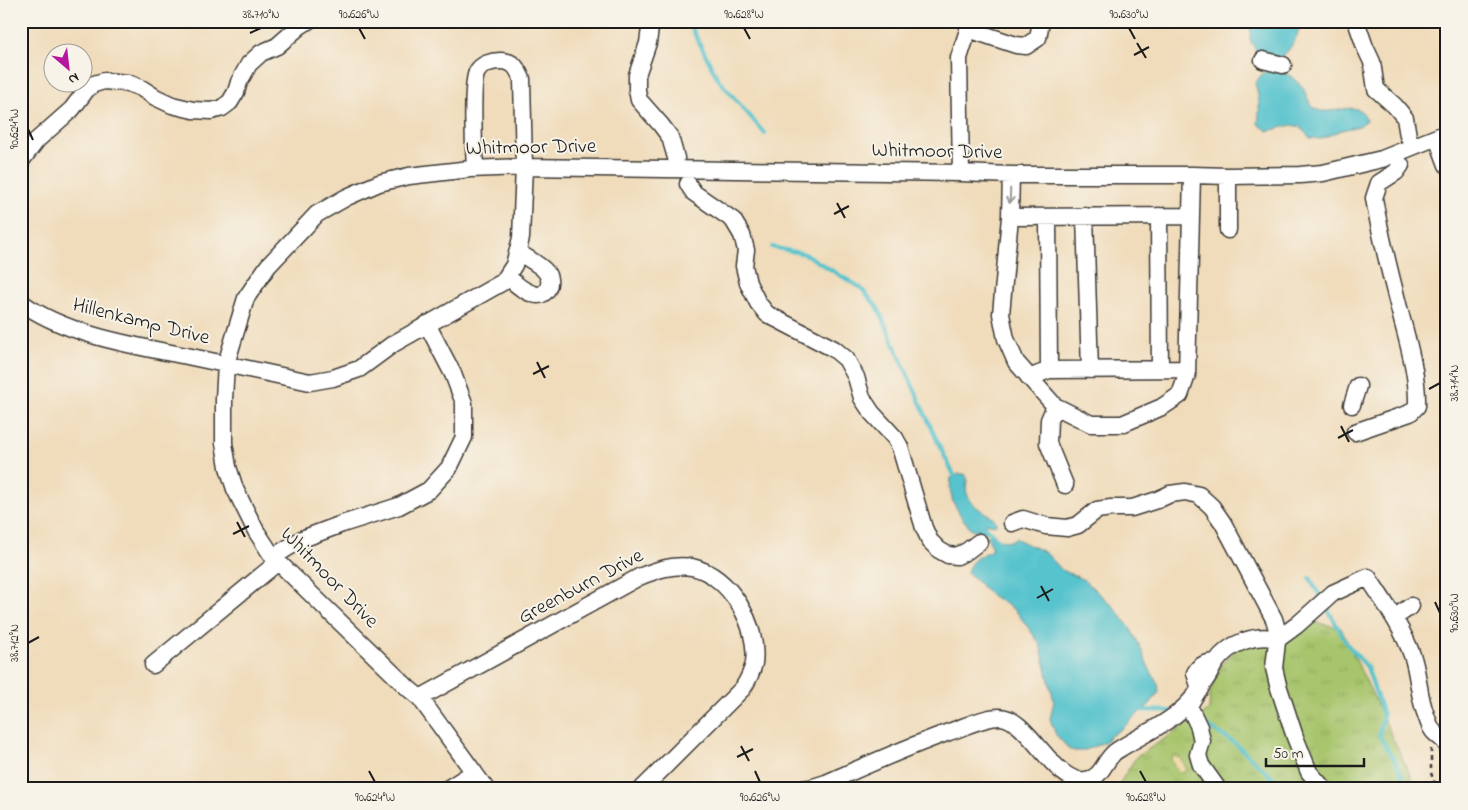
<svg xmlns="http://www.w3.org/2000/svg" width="1468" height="810" viewBox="0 0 1468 810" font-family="'Indie Flower',sans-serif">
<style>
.grass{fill:url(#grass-tufts);stroke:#627044}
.sand{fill:url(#sand-dots);stroke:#857b5d}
.water{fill:#56c3cd;stroke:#397074}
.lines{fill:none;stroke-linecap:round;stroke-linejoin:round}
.stream{stroke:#56c3cd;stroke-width:4}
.minor-casing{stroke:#3c3934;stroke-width:19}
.path{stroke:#3c3934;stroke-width:2.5;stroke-dasharray:4 4;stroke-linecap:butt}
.minor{stroke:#fff;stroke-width:16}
.oneway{stroke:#999}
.ticks{fill:none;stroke:#1c1c1c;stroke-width:2}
.labels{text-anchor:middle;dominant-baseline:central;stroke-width:4;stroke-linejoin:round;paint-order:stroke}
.street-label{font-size:21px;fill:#1c1c1c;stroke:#f7f3e8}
.neatline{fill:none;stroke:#1c1c1c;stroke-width:2}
.ticks-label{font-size:12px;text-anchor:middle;fill:#1c1c1c}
</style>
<defs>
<pattern id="grass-tufts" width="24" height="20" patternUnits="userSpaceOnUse" patternTransform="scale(1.25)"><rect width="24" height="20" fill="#a7c56c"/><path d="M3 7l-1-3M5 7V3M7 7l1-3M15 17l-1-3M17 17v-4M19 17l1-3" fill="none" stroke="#8fa95d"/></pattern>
<pattern id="sand-dots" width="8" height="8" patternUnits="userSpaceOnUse" patternTransform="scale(1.25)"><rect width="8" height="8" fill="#eeda9e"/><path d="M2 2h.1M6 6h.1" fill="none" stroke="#ccba88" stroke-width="1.8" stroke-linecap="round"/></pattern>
</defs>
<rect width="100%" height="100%" fill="#f7f3e8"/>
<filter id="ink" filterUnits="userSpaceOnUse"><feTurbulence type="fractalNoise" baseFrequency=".02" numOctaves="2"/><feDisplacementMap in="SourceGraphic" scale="10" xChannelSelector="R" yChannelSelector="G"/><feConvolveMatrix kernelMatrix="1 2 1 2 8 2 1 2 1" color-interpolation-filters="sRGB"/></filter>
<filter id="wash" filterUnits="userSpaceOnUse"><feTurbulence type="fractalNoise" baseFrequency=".0096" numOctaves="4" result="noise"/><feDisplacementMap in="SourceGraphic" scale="20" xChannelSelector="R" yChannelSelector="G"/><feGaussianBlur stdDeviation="1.12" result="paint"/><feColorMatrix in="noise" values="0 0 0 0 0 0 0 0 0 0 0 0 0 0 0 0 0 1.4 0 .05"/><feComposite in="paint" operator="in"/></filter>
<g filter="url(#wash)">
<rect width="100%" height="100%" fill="#f0dbba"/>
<path class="grass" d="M1313,622L1341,628L1417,789H1116L1136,757L1209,710L1210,692L1221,664L1240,646L1258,642Z"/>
<path class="sand" d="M1174,756C1182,757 1188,766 1184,773C1177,772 1173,765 1171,759Z"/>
<path class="water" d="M1251,21H1300C1300,34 1291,49 1282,57L1259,56L1250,40Z
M1270,69C1277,72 1287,73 1292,77C1295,80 1298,83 1301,85C1308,94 1308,109 1322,111C1337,113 1362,99 1366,120L1360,126L1341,130L1321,139L1310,138L1300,127L1292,125L1268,131L1258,124C1260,110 1260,98 1255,84L1261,75Z
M959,474H965L968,480C963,491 969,501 978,508C985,514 993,515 997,523L994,525L986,523L985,525L988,532L986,533L971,529L962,518L953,502L950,489L951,478Z
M990,535L996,540L1011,541L1015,538L1046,553L1062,570L1084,580L1114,607L1130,628L1139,644L1148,666L1158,684L1159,692L1150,704L1134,717L1124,727L1109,737L1105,742L1083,751H1074L1069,749L1056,735L1050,719L1054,701L1040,644L1016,611L990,594L967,572C971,559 981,555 992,550L989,540L986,536Z"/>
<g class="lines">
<path class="stream" d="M688,21L718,79L765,134
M772,247L805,254L861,288L878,308L939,445L957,481
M985,527L1001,543
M1310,578L1321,598
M1326,606L1347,644L1367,667L1383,715L1379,735L1397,764L1408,789
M1140,710L1171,711
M1204,724L1236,744L1285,789"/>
</g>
</g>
<g filter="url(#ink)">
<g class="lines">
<g class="minor-casing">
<path id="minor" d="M651,21L648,43L637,75V90L639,100L661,125L670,137L676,158
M1356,21L1365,47L1372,62L1376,89L1395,106L1405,118L1408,136
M968,29L1016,45L1026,46L1038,38L1040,27L1038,21
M1263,60L1283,65
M1437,138L1447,165
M21,161L37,140L72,109L87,89L94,84L104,81L128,83L141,88L155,97L172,105L193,110L211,111L222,108L230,102L236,92L239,82L249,64L261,53L277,46L300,26L308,21
M961,173L959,58L971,21
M1011,175L1010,217L1001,314L1006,339L1016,362L1037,386L1055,406L1091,424H1122L1162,407L1180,395L1187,375L1192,175
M688,184L694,193L733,220L742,235L746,250L744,266L748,283L758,303L767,314L834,349L846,359L856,377L862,398L872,413L895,438L900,447L924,528L930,541L939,550L948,555L957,556L967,551L979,542
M1085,216L1090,370
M1159,216L1160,369
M1010,217L1190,216
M1048,217L1049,370
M1228,230V176
M507,276C514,283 523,291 533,294C546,299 554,283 546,272C541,265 525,257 518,252
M21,302C63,334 135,346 187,356C228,365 269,373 310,382L333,378L359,369L393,344L503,282L514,265L521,238L524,167L522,79C517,68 514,61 500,61C492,61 481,64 477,72C471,82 474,152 475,169
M1029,378L1049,370L1187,369
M1352,405L1358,386
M1055,406L1049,420L1048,443L1065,485
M1355,432L1410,413L1417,406C1418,373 1407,340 1399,308C1390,272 1380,235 1374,198L1379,183L1396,172L1401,165
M1012,523L1023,519L1046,526L1067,528L1078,525L1097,510L1111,508H1132L1157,500L1170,494L1185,492L1199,495L1212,507L1223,523L1274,619L1278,633L1274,668L1278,685L1295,737L1309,772L1324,789
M273,557L302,539L342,524L399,506L429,490L449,468L464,437V403L453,374L427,324
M1394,618L1411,606
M153,665L278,562
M1200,689L1195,673C1200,664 1206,663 1216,662
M420,698L639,577C656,570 673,564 692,567C730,575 759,626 754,663C752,672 748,680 743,688L642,789
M447,789L474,772
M486,789L420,698L409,689L273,557L256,531L235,489L228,467L224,443V399L226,364L246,298L268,266L317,214L347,197L379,183L409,176L470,169L524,167L961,173L1011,175H1192L1228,176L1300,175L1323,173L1382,159L1447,133
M801,789L810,788L826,783C867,765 907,747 949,732C965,727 983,717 1000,717C1028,717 1055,786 1086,780C1101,778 1103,764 1112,755C1114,752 1118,750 1121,748C1145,733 1174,721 1192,699
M1218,789L1201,765L1198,755L1202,741L1199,727L1189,706C1194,696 1200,688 1206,679C1210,674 1212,667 1216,662C1229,643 1256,633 1278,639L1297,625L1333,593L1368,577C1384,602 1402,627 1412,655C1419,674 1418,696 1426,715C1428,721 1430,728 1434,732C1439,738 1445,739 1447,746"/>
</g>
<path class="path" d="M1431,749V773L1437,789"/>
<use href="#minor" class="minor"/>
</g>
<defs><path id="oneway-shaft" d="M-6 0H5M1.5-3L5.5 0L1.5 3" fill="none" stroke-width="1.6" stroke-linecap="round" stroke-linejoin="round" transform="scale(1.25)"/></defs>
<use class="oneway" href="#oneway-shaft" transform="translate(1010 196) rotate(92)"/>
</g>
<path class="ticks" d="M359,28L365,39M744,28L750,39M1129,28L1135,39M250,33L261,28M1137,43L1146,58M1134,55L1149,47M28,129L33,140M837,203L845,218M834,214L849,206M537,362L545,378M533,374L549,366M1429,389L1440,383M1341,426L1349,442M1338,438L1353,430M237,522L245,537M233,534L249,526M1041,586L1049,601M1037,598L1053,589M1435,602L1440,613M28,643L39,637M741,746L749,761M737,757L753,749M369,771L375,782M755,771L760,782M1140,771L1146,782"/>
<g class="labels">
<g class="street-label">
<text transform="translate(531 148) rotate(-1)">Whitmoor Drive</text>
<text transform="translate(937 152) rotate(1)">Whitmoor Drive</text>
<text transform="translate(141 322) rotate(14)">Hillenkamp Drive</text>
<text transform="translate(329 578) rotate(46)">Whitmoor Drive</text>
<text transform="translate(581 587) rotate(-28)">Greenburn Drive</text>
</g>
</g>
<rect width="1468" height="810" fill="none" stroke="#f7f3e8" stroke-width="55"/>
<g transform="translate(68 68) rotate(152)"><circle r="24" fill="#f7f3e8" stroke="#9f9d96"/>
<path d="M0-4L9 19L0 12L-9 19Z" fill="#b5179e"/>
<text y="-8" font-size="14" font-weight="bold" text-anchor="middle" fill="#1c1c1c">N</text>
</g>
<path d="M1266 758v8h98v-8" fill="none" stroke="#1c1c1c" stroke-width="2.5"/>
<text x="1273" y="758" font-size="15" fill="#1c1c1c" stroke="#f7f3e8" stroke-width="4" paint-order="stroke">50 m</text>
<rect x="28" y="28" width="1412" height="754" class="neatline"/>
<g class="ticks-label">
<text x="261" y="18">38.710°N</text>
<text x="359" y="18">90.626°W</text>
<text x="744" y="18">90.628°W</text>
<text x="1129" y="18">90.630°W</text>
<text transform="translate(14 129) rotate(-90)" y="4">90.624°W</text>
<text transform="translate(1454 383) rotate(-90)" y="4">38.714°N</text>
<text transform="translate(1454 613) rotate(-90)" y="4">90.630°W</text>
<text transform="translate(14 643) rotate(-90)" y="4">38.712°N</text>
<text x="375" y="801">90.624°W</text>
<text x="760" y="801">90.626°W</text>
<text x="1146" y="801">90.628°W</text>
</g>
</svg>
